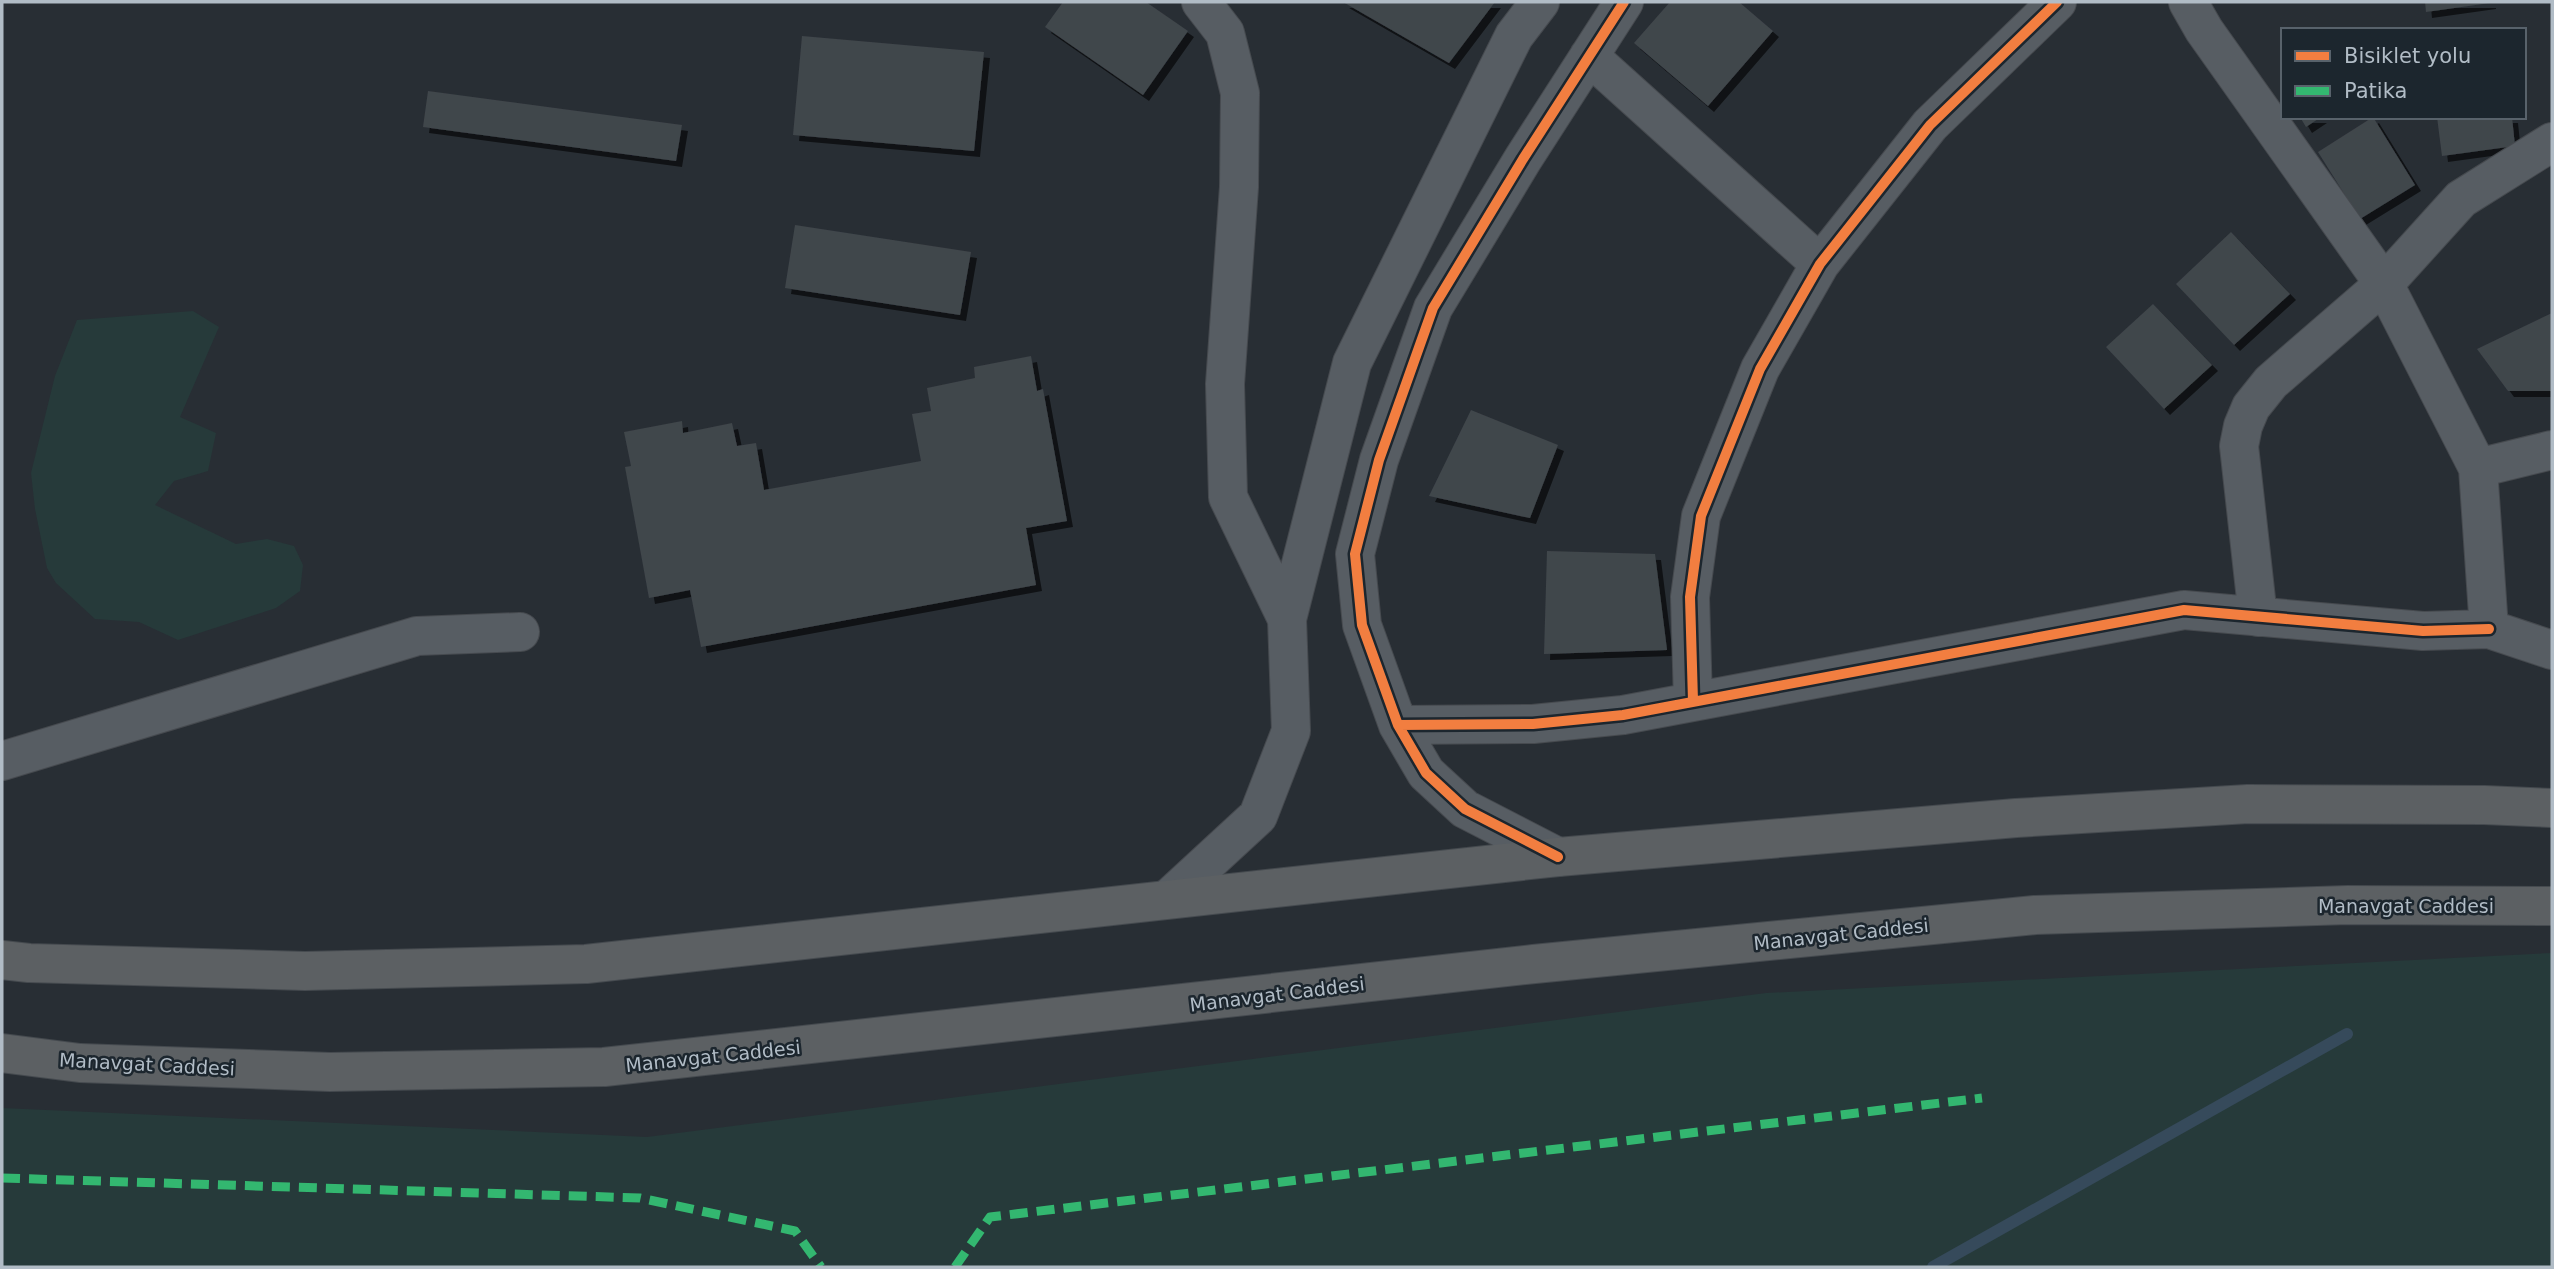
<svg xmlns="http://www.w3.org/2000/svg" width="2554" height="1269" viewBox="0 0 2554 1269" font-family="'DejaVu Sans',sans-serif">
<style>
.green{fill:#263a3a}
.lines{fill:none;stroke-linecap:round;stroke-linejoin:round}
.stream{stroke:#364a5b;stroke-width:12}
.building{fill:#40464b;filter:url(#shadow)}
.minor-casing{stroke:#464a4f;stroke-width:40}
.highway-casing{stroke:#454a4f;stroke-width:40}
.minor{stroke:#575d63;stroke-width:38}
.highway{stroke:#5c6063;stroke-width:38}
.quiet{stroke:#33b770;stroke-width:9;stroke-dasharray:18 9;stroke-linecap:butt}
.cycleway-casing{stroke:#1c262e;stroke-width:15}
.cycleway{stroke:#f27e40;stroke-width:10}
.labels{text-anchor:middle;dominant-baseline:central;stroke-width:5;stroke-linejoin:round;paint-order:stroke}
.street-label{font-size:19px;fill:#b1bcc6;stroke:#1c262e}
</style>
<defs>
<filter id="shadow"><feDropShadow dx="6" dy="6" stdDeviation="0" flood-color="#0009"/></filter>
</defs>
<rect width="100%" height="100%" fill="#282e34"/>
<path class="green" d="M193,311L219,327L180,417L216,433L208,471L174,481L155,505L236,544L267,539L294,546L303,565L300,591L276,608L178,640L139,622L95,619L56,583L47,568L35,509L31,473L55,376L77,320Z
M2552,953V1267H2V1108L647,1137L1766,993Z"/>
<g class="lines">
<path class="stream" d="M1933,1267L2347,1034"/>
</g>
<path class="building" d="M1063,2H1146L1188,31L1143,95L1045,27Z
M1343,2H1495L1449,63Z
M1670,2H1739L1773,31L1708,106L1634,43Z
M2425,2H2490V3L2426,12Z
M802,36L984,52L974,151L793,135Z
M428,91L682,125L676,161L423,127Z
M2300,117H2321L2306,127Z
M2373,117L2415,185L2360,219L2318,152Z
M2437,117H2512L2515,146L2442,156Z
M795,225L971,252L960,315L785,288Z
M2231,232L2290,294L2234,345L2176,284Z
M2153,304L2212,365L2164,409L2106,347Z
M2552,313V391H2508L2477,349Z
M1031,356L1037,391L1043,389L1067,521L1026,528L1036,585L701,647L690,590L649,598L625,467L631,466L624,432L682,421L683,433L732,423L737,446L756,443L764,490L921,461L912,414L931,411L927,388L975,378L974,367Z
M1471,410L1558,445L1530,518L1429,496Z
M1547,551L1655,554L1667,650L1544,654Z"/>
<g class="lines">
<g class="minor-casing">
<path id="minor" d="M1201,2L1225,33L1240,93L1239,187L1225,384L1228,497L1287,619
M2188,2L2204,30L2384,284L2478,468L2489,629L2552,650
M1589,56L1820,264
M2478,468L2552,450
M2258,617L2239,446L2243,426L2251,407L2271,382L2384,284L2461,199L2552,142
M1693,701L1690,597L1701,516L1760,369L1820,264L1930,125L2057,2
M1398,725L1533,724L1623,715L2184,610L2423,631L2489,629
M2,761L417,636L520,632
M1558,857L1465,809L1426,773L1398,725L1362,625L1355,554L1379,460L1433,308L1523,159L1624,2
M1168,899L1258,816L1291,731L1287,619L1352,363L1514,36L1540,2"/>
</g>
<g class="highway-casing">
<path id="highway" d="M2,960L29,963L305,971L586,964L1558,857L2016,818L2248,804L2484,805L2552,808
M2,1053L80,1063L330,1072L604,1067L1534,964L2035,915L2348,905L2552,906"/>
</g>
<use href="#minor" class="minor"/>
<use href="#highway" class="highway"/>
<path class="quiet" d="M2,1178L640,1198L795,1231L821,1267
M955,1267L990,1217L1982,1098"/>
<g class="cycleway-casing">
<path id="cycleway" d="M1693,701L1690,597L1701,516L1760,369L1820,264L1930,125L2057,2
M1398,725L1533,724L1623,715L2184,610L2423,631L2489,629
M1558,857L1465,809L1426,773L1398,725L1362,625L1355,554L1379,460L1433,308L1523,159L1624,2"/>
</g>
<use href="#cycleway" class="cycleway"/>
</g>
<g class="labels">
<g class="street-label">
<text x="2406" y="906">Manavgat Caddesi</text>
<text transform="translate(1841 934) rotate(-6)">Manavgat Caddesi</text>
<text transform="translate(1277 994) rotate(-7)">Manavgat Caddesi</text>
<text transform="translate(713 1056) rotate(-6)">Manavgat Caddesi</text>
<text transform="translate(147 1064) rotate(3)">Manavgat Caddesi</text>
</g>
</g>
<rect width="2554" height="1269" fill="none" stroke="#b1bcc6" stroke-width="7"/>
<rect x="2281" y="28" width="245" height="91" fill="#1c262e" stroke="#58626b" stroke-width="2"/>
<rect x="2295" y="51" width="35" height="10" fill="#f27e40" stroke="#58626b" stroke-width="2"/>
<text x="2344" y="63" font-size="21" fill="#b1bcc6">Bisiklet yolu</text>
<rect x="2295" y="86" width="35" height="10" fill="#33b770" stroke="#58626b" stroke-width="2"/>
<text x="2344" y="98" font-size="21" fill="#b1bcc6">Patika</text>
</svg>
